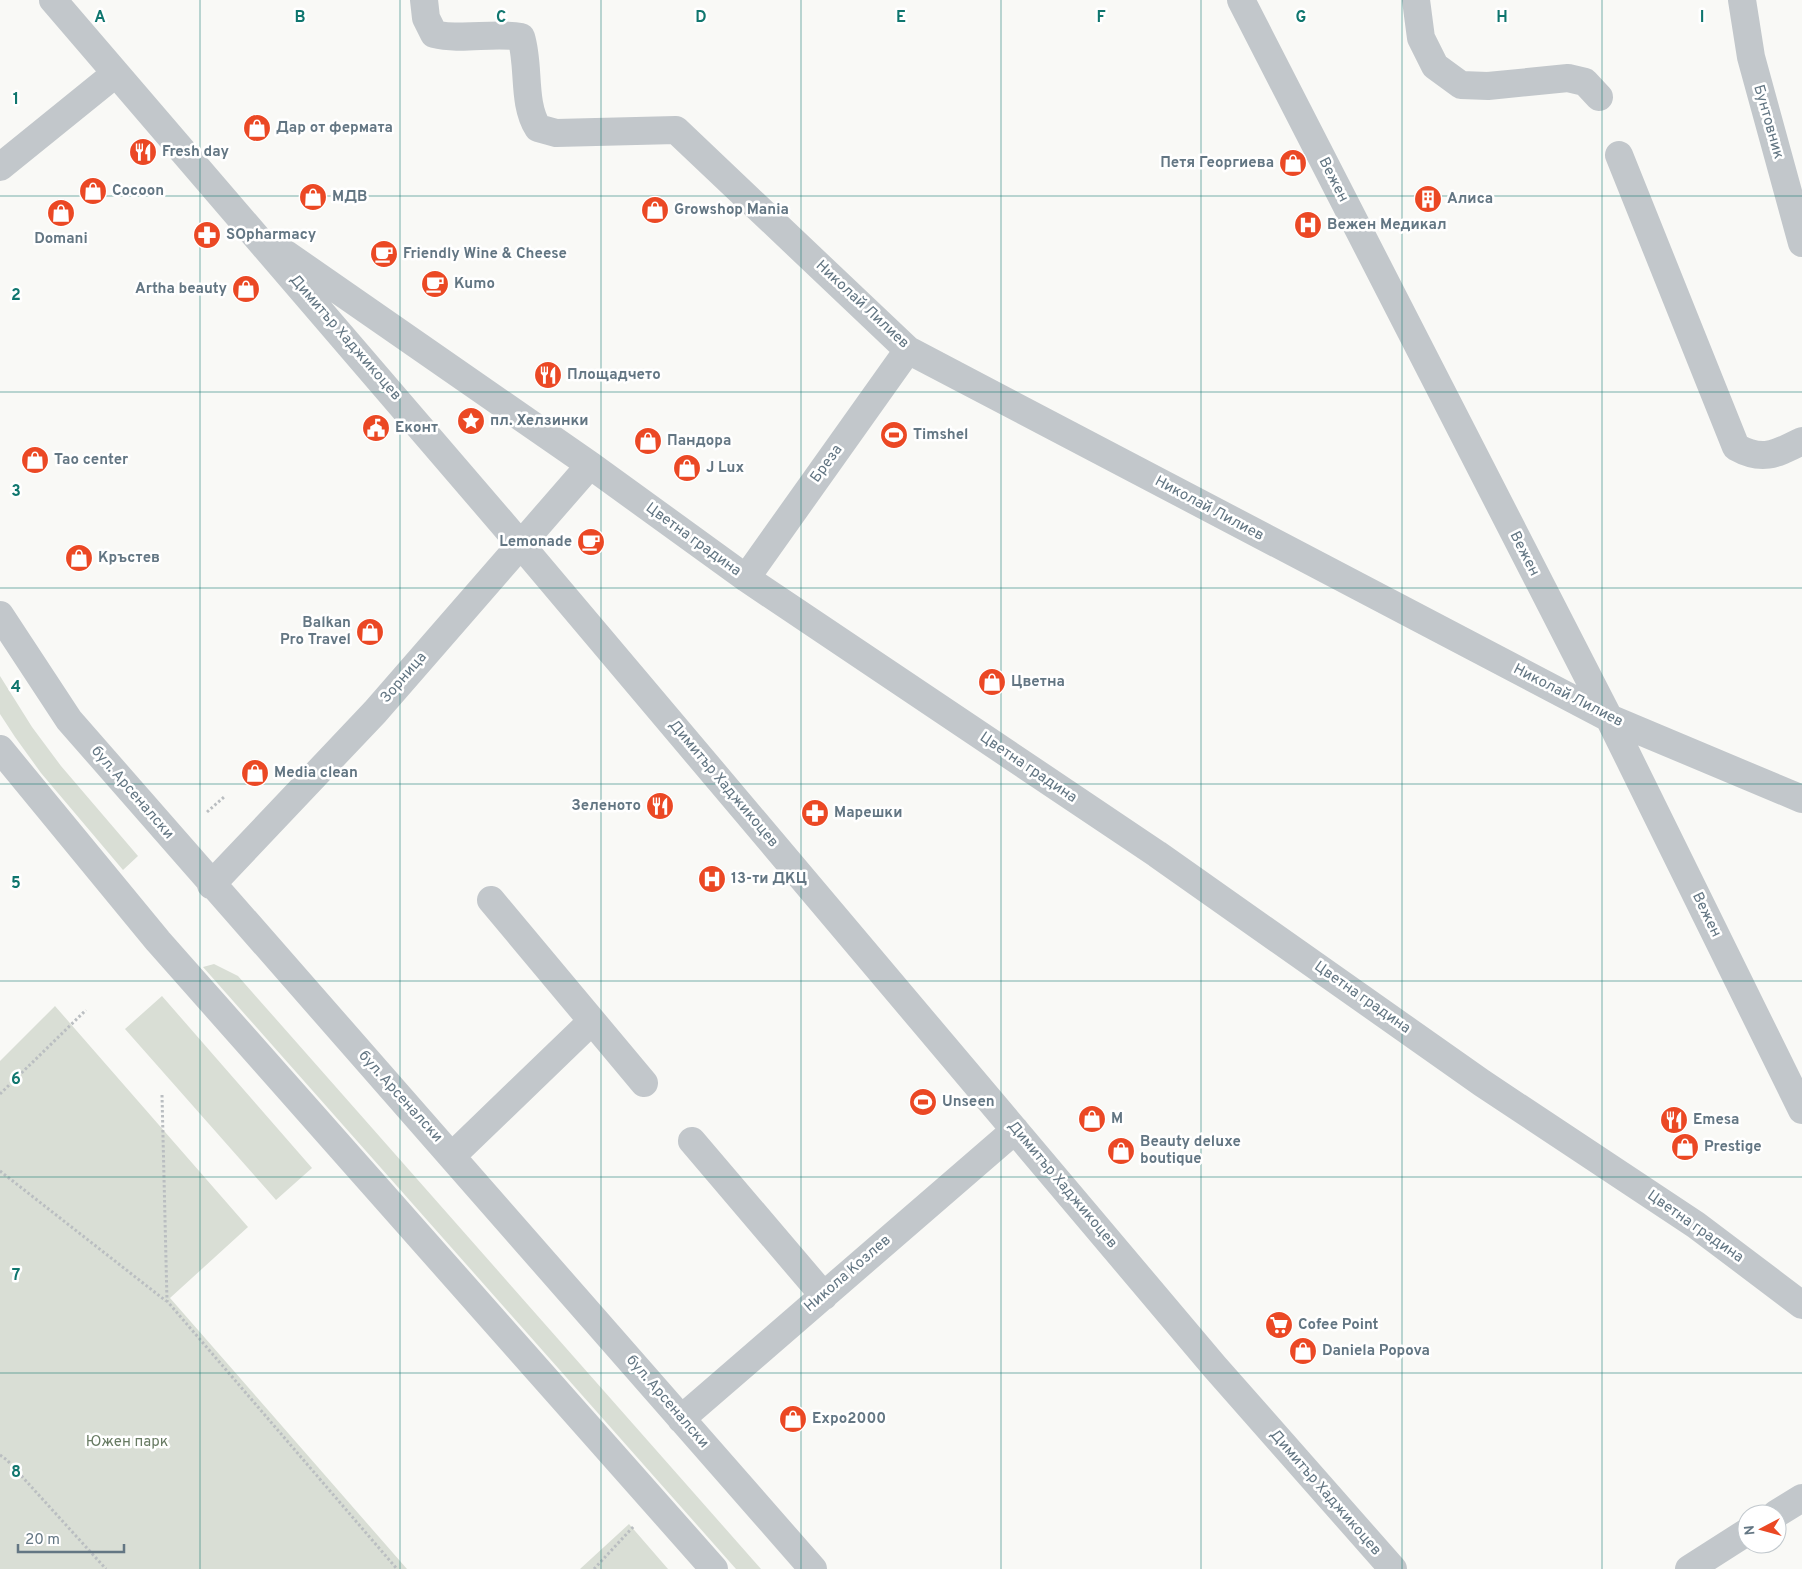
<svg xmlns="http://www.w3.org/2000/svg" width="1802" height="1569" viewBox="0 0 1802 1569" font-family="Overpass,sans-serif">
<style>
.green{fill:#d9ded5}
.lines{fill:none;stroke-linecap:round;stroke-linejoin:round}
.path{stroke:#babec1;stroke-width:3;stroke-dasharray:2.5 2.5;stroke-linecap:butt}
.minor{stroke:#c2c7cb;stroke-width:28}
.grid{fill:none;stroke:#0f766e;stroke-width:1;stroke-opacity:0.55}
.labels{text-anchor:middle;dominant-baseline:central;stroke-width:5;stroke-linejoin:round;paint-order:stroke}
.street-label{font-size:15px;fill:#637683;stroke:#fff}
.poi-label{font-size:15px;font-weight:bold;fill:#637683;stroke:#fff;text-anchor:start}
.park-label{font-size:15px;fill:#677a62;stroke:#fff}
.grid-label{font-size:16px;text-anchor:middle;font-weight:bold;fill:#0f766e;stroke:#fff;stroke-width:5;stroke-linejoin:round;paint-order:stroke}
</style>
<rect width="100%" height="100%" fill="#f9f9f6"/>
<path class="green" d="M0,676L32,727L61,766L138,856L123,870L41,773L15,737L0,714Z
M214,964L238,976L761,1569H736L203,967Z
M162,996L312,1168L276,1200L125,1029Z
M55,1006L248,1227L170,1298L407,1569H0V1061Z
M629,1524L668,1569H580Z"/>
<g class="lines">
<path class="path" d="M207,812L224,797
M0,1094L86,1010
M162,1095L167,1301L397,1569
M0,1171L166,1301
M0,1455L7,1460L106,1569
M594,1569L634,1526"/>
<path class="minor" d="M53,0L521,545L1214,1366L1393,1569
M424,0L426,18L434,34C462,41 492,32 521,37C530,66 522,103 538,128L556,133L676,130L908,350L1609,718L1802,799
M1241,0L1609,718L1802,1110
M1416,0L1421,38L1435,66L1461,85L1488,86L1568,78L1585,82L1599,97
M1742,0L1751,57L1802,243
M1619,155L1736,447C1763,462 1776,454 1802,441
M0,167L115,74
M286,254L590,465L746,578L1157,854L1482,1083L1696,1225L1802,1305
M746,578L908,350
M0,615L69,720L813,1569
M0,749L158,941L714,1569
M211,885L375,712L590,465
M491,900L644,1083
M692,1141L824,1296
M452,1156L592,1021
M681,1419L1015,1130
M1776,1514L1802,1498
M1689,1569L1747,1532"/>
</g>
<path class="grid" d="M200,0V1569M400,0V1569M601,0V1569M801,0V1569M1001,0V1569M1201,0V1569M1402,0V1569M1602,0V1569M0,196H1802M0,392H1802M0,588H1802M0,784H1802M0,981H1802M0,1177H1802M0,1373H1802"/>
<defs>
<g id="shop-disc" transform="scale(1.4375)"><circle r="9.5" fill="#eb4824" stroke="#fff"/><path d="M-5-2.5h2.3a2.7 3.5 0 0 1 5.4 0H5L5.5 6h-11ZM-1.5-2.5h3a1.5 2.3 0 0 0-3 0Z" fill="#fff"/></g>
<g id="restaurant-disc" transform="scale(1.4375)"><circle r="9.5" fill="#eb4824" stroke="#fff"/><path d="M-5-6h1v4h1v-4h1v4h1v-4h1v5L-1.5 .5V6h-2V.5L-5-1ZM5-6V6H3V1.5H1.5Q1.5-4 5-6Z" fill="#fff"/></g>
<g id="building-disc" transform="scale(1.4375)"><circle r="9.5" fill="#eb4824" stroke="#fff"/><path d="M-4-6H4V6H1V3H-1V6H-4ZM-2.5-4.3h1.7v1.8h-1.7ZM.8-4.3h1.7v1.8H.8ZM-2.5-1h1.7V.8h-1.7ZM.8-1h1.7V.8H.8Z" fill="#fff"/></g>
<g id="hospital-disc" transform="scale(1.4375)"><circle r="9.5" fill="#eb4824" stroke="#fff"/><path d="M-5-5h3v3.5h4V-5h3V5h-3V1.5h-4V5h-3Z" fill="#fff"/></g>
<g id="pharmacy-disc" transform="scale(1.4375)"><circle r="9.5" fill="#eb4824" stroke="#fff"/><path d="M-2-6h4v4h4v4h-4v4h-4v-4h-4v-4h4Z" fill="#fff"/></g>
<g id="cafe-disc" transform="scale(1.4375)"><circle r="9.5" fill="#eb4824" stroke="#fff"/><path d="M-5.5-4.5H6V0H3Q3 3.5 0 3.5H-2.5Q-5.5 3.5-5.5 0ZM3-3.2v2h1.7v-2ZM-6 4.5H4V6H-6Z" fill="#fff"/></g>
<g id="sight-disc" transform="scale(1.4375)"><circle r="9.5" fill="#eb4824" stroke="#fff"/><path d="M0-6L1.8-2.2L6-1.7L2.9 1.2L3.7 5.4L0 3.3L-3.7 5.4L-2.9 1.2L-6-1.7L-1.8-2.2Z" fill="#fff"/></g>
<g id="civic-disc" transform="scale(1.4375)"><circle r="9.5" fill="#eb4824" stroke="#fff"/><path d="M-.6-6.5H3V-4.5H.6V-3L4-1V1h2V6H-6V1h2V-1L-.6-3ZM-1.2 2.5V6h2.4V2.5Z" fill="#fff"/></g>
<g id="stadium-disc" transform="scale(1.4375)"><circle r="9.5" fill="#eb4824" stroke="#fff"/><path d="M0-5a6.5 5 0 1 0 0 10a6.5 5 0 1 0 0-10ZM-3.5-1.8h7v3.6h-7Z" fill="#fff"/></g>
<g id="supermarket-disc" transform="scale(1.4375)"><circle r="9.5" fill="#eb4824" stroke="#fff"/><path d="M-6-5.5h2.5l.6 2H6L4.5 2H-2.5L-4.4-4H-6ZM-1.5 3.2a1.3 1.3 0 1 0 .1 0ZM3 3.2a1.3 1.3 0 1 0 .1 0Z" fill="#fff"/></g>
</defs>
<g fill-rule="evenodd">
<use href="#shop-disc" x="257" y="128"/>
<use href="#restaurant-disc" x="143" y="152"/>
<use href="#shop-disc" x="1293" y="163"/>
<use href="#shop-disc" x="93" y="191"/>
<use href="#shop-disc" x="313" y="197"/>
<use href="#building-disc" x="1428" y="199"/>
<use href="#shop-disc" x="655" y="210"/>
<use href="#shop-disc" x="61" y="213"/>
<use href="#hospital-disc" x="1308" y="225"/>
<use href="#pharmacy-disc" x="207" y="235"/>
<use href="#cafe-disc" x="384" y="254"/>
<use href="#cafe-disc" x="435" y="284"/>
<use href="#shop-disc" x="246" y="289"/>
<use href="#restaurant-disc" x="548" y="375"/>
<use href="#sight-disc" x="471" y="421"/>
<use href="#civic-disc" x="376" y="428"/>
<use href="#stadium-disc" x="894" y="435"/>
<use href="#shop-disc" x="648" y="441"/>
<use href="#shop-disc" x="35" y="460"/>
<use href="#shop-disc" x="687" y="468"/>
<use href="#cafe-disc" x="591" y="542"/>
<use href="#shop-disc" x="79" y="558"/>
<use href="#shop-disc" x="370" y="632"/>
<use href="#shop-disc" x="992" y="682"/>
<use href="#shop-disc" x="255" y="773"/>
<use href="#restaurant-disc" x="660" y="806"/>
<use href="#pharmacy-disc" x="815" y="813"/>
<use href="#hospital-disc" x="712" y="879"/>
<use href="#stadium-disc" x="923" y="1102"/>
<use href="#shop-disc" x="1092" y="1119"/>
<use href="#restaurant-disc" x="1674" y="1120"/>
<use href="#shop-disc" x="1685" y="1147"/>
<use href="#shop-disc" x="1121" y="1151"/>
<use href="#supermarket-disc" x="1279" y="1325"/>
<use href="#shop-disc" x="1303" y="1351"/>
<use href="#shop-disc" x="793" y="1419"/>
</g>
<g class="labels">
<g class="street-label">
<text transform="translate(1768 122) rotate(74)">Бунтовник</text>
<text transform="translate(1333 180) rotate(63)">Вежен</text>
<text transform="translate(862 305) rotate(43)">Николай Лилиев</text>
<text transform="translate(345 338) rotate(49)">Димитър Хаджикоцев</text>
<text transform="translate(827 464) rotate(-54)">Бреза</text>
<text transform="translate(1209 509) rotate(28)">Николай Лилиев</text>
<text transform="translate(693 540) rotate(36)">Цветна градина</text>
<text transform="translate(1524 554) rotate(63)">Вежен</text>
<text transform="translate(404 678) rotate(-49)">Зорница</text>
<text transform="translate(1568 696) rotate(27)">Николай Лилиев</text>
<text transform="translate(1028 768) rotate(34)">Цветна градина</text>
<text transform="translate(723 784) rotate(50)">Димитър Хаджикоцев</text>
<text transform="translate(132 793) rotate(49)">бул. Арсеналски</text>
<text transform="translate(1706 915) rotate(64)">Вежен</text>
<text transform="translate(1362 998) rotate(35)">Цветна градина</text>
<text transform="translate(400 1097) rotate(48)">бул. Арсеналски</text>
<text transform="translate(1062 1185) rotate(50)">Димитър Хаджикоцев</text>
<text transform="translate(1695 1227) rotate(35)">Цветна градина</text>
<text transform="translate(848 1274) rotate(-41)">Никола Козлев</text>
<text transform="translate(667 1402) rotate(49)">бул. Арсеналски</text>
<text transform="translate(1325 1493) rotate(49)">Димитър Хаджикоцев</text>
</g>
<g class="poi-label">
<text x="276" y="128">Дар от фермата</text>
<text x="162" y="152">Fresh day</text>
<text x="1274" y="163" text-anchor="end">Петя Георгиева</text>
<text x="112" y="191">Cocoon</text>
<text x="332" y="197">МДВ</text>
<text x="1447" y="199">Алиса</text>
<text x="674" y="210">Growshop Mania</text>
<text x="1327" y="225">Вежен Медикал</text>
<text x="226" y="235">SOpharmacy</text>
<text x="61" y="239" text-anchor="middle">Domani</text>
<text x="403" y="254">Friendly Wine &amp; Cheese</text>
<text x="454" y="284">Kumo</text>
<text x="227" y="289" text-anchor="end">Artha beauty</text>
<text x="567" y="375">Площадчето</text>
<text x="490" y="421">пл. Хелзинки</text>
<text x="395" y="428">Еконт</text>
<text x="913" y="435">Timshel</text>
<text x="667" y="441">Пандора</text>
<text x="54" y="460">Tao center</text>
<text x="706" y="468">J Lux</text>
<text x="572" y="542" text-anchor="end">Lemonade</text>
<text x="98" y="558">Кръстев</text>
<text x="351" y="623" text-anchor="end">Balkan<tspan x="351" dy="17">Pro Travel</tspan></text>
<text x="1011" y="682">Цветна</text>
<text x="274" y="773">Media clean</text>
<text x="641" y="806" text-anchor="end">Зеленото</text>
<text x="834" y="813">Марешки</text>
<text x="731" y="879">13-ти ДКЦ</text>
<text x="942" y="1102">Unseen</text>
<text x="1111" y="1119">М</text>
<text x="1693" y="1120">Emesa</text>
<text x="1140" y="1142">Beauty deluxe<tspan x="1140" dy="17">boutique</tspan></text>
<text x="1704" y="1147">Prestige</text>
<text x="1298" y="1325">Cofee Point</text>
<text x="1322" y="1351">Daniela Popova</text>
<text x="812" y="1419">Expo2000</text>
</g>
<g class="park-label">
<text x="127" y="1442">Южен парк</text>
</g>
</g>
<g class="grid-label">
<text x="100" y="22">A</text>
<text x="300" y="22">B</text>
<text x="501" y="22">C</text>
<text x="701" y="22">D</text>
<text x="901" y="22">E</text>
<text x="1101" y="22">F</text>
<text x="1301" y="22">G</text>
<text x="1502" y="22">H</text>
<text x="1702" y="22">I</text>
<text x="16" y="104">1</text>
<text x="16" y="300">2</text>
<text x="16" y="496">3</text>
<text x="16" y="692">4</text>
<text x="16" y="888">5</text>
<text x="16" y="1084">6</text>
<text x="16" y="1280">7</text>
<text x="16" y="1477">8</text>
</g>
<g transform="translate(1762 1529) rotate(264)"><circle r="24" fill="#ffffff" stroke="#c1c8cd"/>
<path d="M0-4L9 19L0 12L-9 19Z" fill="#eb4824"/>
<text y="-8" font-size="14" font-weight="bold" text-anchor="middle" fill="#637683">N</text>
</g>
<path d="M18 1544v8h106v-8" fill="none" stroke="#637683" stroke-width="2.5"/>
<text x="25" y="1544" font-size="15" fill="#637683" stroke="#ffffff" stroke-width="4" paint-order="stroke">20 m</text>
</svg>
